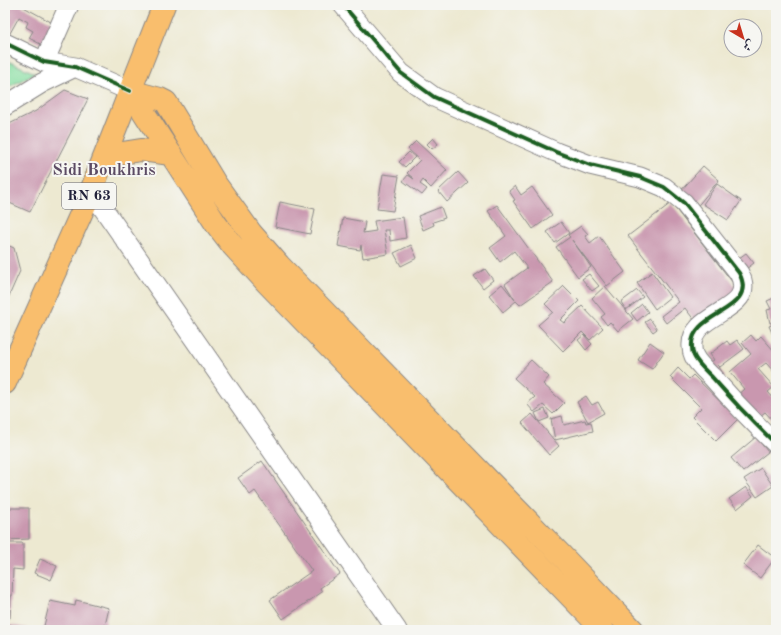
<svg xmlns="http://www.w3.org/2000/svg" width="781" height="635" viewBox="0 0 781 635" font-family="'Old Standard TT',Amiri,serif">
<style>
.green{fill:#88dfa3;stroke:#55806f}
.building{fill:#c997af}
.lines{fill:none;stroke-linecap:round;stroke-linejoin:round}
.minor-casing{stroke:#888686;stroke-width:21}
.major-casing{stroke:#888686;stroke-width:24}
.highway-casing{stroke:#888686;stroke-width:24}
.minor{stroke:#fff;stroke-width:19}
.major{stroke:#f9be6d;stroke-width:22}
.highway{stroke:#f9be6d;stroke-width:22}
.cycleway-casing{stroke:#f6f6f2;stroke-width:6}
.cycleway{stroke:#1b5e20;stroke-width:4}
.labels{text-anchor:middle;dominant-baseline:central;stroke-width:4;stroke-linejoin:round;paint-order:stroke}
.shield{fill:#f6f6f2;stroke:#626272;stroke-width:1}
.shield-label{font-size:15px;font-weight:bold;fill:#22223b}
.neighbourhood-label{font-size:17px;font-weight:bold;fill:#5c4b64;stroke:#f6f6f2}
</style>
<rect width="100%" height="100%" fill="#f6f6f2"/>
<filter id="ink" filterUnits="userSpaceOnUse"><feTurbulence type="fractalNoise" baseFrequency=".025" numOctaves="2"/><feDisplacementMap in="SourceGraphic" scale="8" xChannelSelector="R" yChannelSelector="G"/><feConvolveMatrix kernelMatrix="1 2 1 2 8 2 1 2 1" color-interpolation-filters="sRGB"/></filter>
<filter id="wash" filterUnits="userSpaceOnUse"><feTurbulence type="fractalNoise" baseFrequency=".012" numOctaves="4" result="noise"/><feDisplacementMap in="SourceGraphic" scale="16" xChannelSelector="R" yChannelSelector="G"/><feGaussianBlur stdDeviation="0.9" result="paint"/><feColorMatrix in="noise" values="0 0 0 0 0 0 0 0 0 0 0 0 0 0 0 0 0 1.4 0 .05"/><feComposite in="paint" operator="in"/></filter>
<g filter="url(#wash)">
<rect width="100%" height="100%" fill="#ede9d1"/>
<path class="green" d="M5,60L35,73L5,89Z"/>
<g id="blocks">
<path class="building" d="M5,5H20L60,27L48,48L29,38L33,31L26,27L28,22L19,17L9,35L5,32Z
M65,90L88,99L30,212L5,201V126L36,111Z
M433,138L438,144L432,149L427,144Z
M416,141L447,170L431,188L423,180L420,184L427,189L422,195L403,181L408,175L414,179L407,173L420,160L408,149Z
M409,152L415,157L405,167L399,162Z
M703,166L719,180L695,209L678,194Z
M458,172L468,183L447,202L438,191Z
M383,174L399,176L393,211L377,209Z
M717,184L741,201L728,220L703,204Z
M515,186L521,195L532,187L552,215L533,229L513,201L515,200L509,191Z
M280,202L315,209L310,234L275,227Z
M671,203L740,292L698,325L685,308L666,323L661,316L679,302L628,236Z
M497,205L553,282L520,305L516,301L503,312L489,295L502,284L515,300L505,284L527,268L514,251L500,262L490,248L506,236L488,211Z
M441,207L445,218L433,222L434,225L423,230L418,216Z
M403,217L406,238L390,241L389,230H384L388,254L363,258L361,245L360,250L338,246L343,218L365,222L363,233L376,231L374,221Z
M561,222L569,233L555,243L547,232Z
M581,226L588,234L585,236L590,243L599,236L625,272L607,286L572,240L591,267L578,277L556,247L570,237L568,235Z
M5,244L14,248L20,271L5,305Z
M411,245L417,258L401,266L394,253Z
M746,253L754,263L742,272L735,261Z
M485,269L493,280L483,288L474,276Z
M652,272L670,297L655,309L637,283Z
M589,274L599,286L592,291L582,279Z
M564,286L579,301L560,320L564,323L582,306L603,328L590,340L582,332L563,351L538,325L553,312L545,304Z
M605,286L633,319L618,331L610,322L607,325L601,317L605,314L592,298Z
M637,290L643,297L626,310L621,302Z
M776,297V308L774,310L776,322L770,323L767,310L771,309L767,301Z
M642,304L648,312L637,321L631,313Z
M650,319L657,329L653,332L645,322Z
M776,323V334L773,335L769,326Z
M584,335L592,344L586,350L578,340Z
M751,335L756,341L761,336L776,353V372L775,373L766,363L758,369L774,387L768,392L776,401V424L765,412L755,420L735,397L744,389L730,372L751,354L742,343Z
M737,340L744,349L720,367L717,364L725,376L717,382L705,366L714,360L710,354L727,341L730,345Z
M650,342L664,352L652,369L638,360Z
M531,360L549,377L543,384L564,403L553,414L543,405L534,412L527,404L535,397L514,378Z
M678,368L689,379L693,375L738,419L716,441L692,417L701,408L670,377Z
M586,396L592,405L598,402L604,413L588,422L577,402Z
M545,409L549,418L539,422L535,413Z
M532,414L559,446L549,455L522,423Z
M562,416L564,425L585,420L586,423L591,422L593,431L555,440L551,419Z
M756,437L768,452L743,472L731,458Z
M262,461L340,574L320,588L322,592L283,619L270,600L312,571L255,491L250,495L238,478Z
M761,468L773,486L757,497L744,479Z
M746,487L753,496L737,509L729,499Z
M5,508H29V539L5,540Z
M5,543H23V570L13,569L12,596H11L10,618H5Z
M758,545L775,558L760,578L743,565Z
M40,559L57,566L51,580L34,573Z
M76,600L109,608L104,630H43L50,601L75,606Z
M5,624L27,628L26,630H5Z"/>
</g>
</g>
<g filter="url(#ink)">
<use href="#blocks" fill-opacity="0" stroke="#888686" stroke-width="1"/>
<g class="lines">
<g class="minor-casing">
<path id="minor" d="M343,5L401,73L434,97L556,152L590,165L640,177L664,187L684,203L739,273C760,312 689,311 692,347C692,350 693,354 694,356C697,363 707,372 712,377C732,400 754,423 776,444
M5,43L44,62L75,67L130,91
M44,62L69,5
M5,106L42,83L75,67
M89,196L98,201L397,630"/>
</g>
<g class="major-casing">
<path id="major" d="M5,383L89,196L122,112L130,91L164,5"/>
</g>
<g class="highway-casing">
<path id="highway" d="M130,91L160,99L166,102L215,183L251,233L279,265L567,561L633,630
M130,91L216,224L233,246L267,283L603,630
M104,159L122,153L141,150L171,154"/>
</g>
<use href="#minor" class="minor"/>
<use href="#major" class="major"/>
<use href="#highway" class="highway"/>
<g class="cycleway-casing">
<path id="cycleway" d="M343,5L401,73L434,97L556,152L590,165L640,177L664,187L684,203L739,273C760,312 689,311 692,347C692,350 693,354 694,356C697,363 707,372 712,377C732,400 754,423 776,444
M5,43L44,62L75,67L130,91"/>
</g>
<use href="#cycleway" class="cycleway"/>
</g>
</g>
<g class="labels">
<rect class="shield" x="62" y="183" width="54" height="26" rx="3"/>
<g class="shield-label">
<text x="89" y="196">RN 63</text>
</g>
<g class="neighbourhood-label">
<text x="104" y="170">Sidi Boukhris</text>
</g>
</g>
<rect width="781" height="635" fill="none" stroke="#f6f6f2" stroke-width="20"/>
<g transform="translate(743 38) rotate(142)"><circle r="19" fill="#f6f6f2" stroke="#a1a1a9"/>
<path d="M0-3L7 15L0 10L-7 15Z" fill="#c8321e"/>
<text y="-6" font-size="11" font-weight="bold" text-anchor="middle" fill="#22223b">ش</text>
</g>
</svg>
